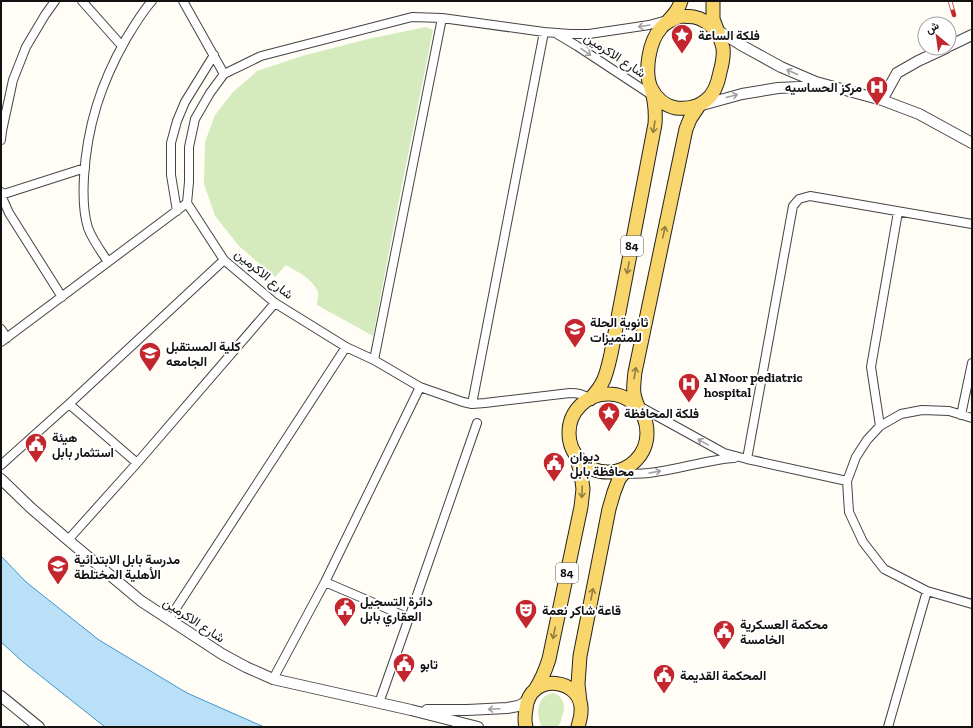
<svg xmlns="http://www.w3.org/2000/svg" width="973" height="728" viewBox="0 0 973 728" font-family="'Zilla Slab',Vazirmatn,serif">
<style>
.green{fill:#d5ebbd}
.water{fill:#b9e0f7;stroke:#3f96cf}
.lines{fill:none;stroke-linecap:round;stroke-linejoin:round}
.minor-casing{stroke:#444;stroke-width:10}
.tertiary-casing{stroke:#444;stroke-width:12}
.primary-casing{stroke:#222;stroke-width:15}
.minor{stroke:#fff;stroke-width:8}
.tertiary{stroke:#fff;stroke-width:10}
.primary{stroke:#f9d66b;stroke-width:13}
.rail-casing{stroke:#c4262e;stroke-width:4.5}
.rail{stroke:#fff;stroke-width:3;stroke-dasharray:9;stroke-linecap:butt}
.oneway{stroke:#a0a0a0}
.oneway2{stroke:#917d42}
.labels{text-anchor:middle;dominant-baseline:central;stroke-width:4;stroke-linejoin:round;paint-order:stroke}
.shield{fill:#fff;stroke:#585858;stroke-width:1}
.shield-label{font-size:12px;font-weight:bold;fill:#111}
.poi-label{font-size:13px;font-weight:bold;fill:#111;stroke:#fff;text-anchor:start}
.street-label{font-size:13px;fill:#111;stroke:#fff}
</style>
<rect width="100%" height="100%" fill="#fffdf5"/>
<path class="green" d="M426,27L433,30L397,210L373,336L317,305C317,301 319,296 318,292C312,278 299,273 286,265L275,277L239,246L215,216L204,184L205,142L215,115L233,92L257,71L302,56L368,39Z
M554,693C564,697 566,707 562,717C561,720 560,724 558,726C555,728 546,727 542,727C535,715 537,694 554,693Z"/>
<path class="water" d="M1,556L26,582L99,640L187,693L264,727H105L23,662L1,642Z"/>
<g class="lines">
<g class="minor-casing">
<path id="minor" d="M82,1L122,46
M183,1L224,74
M557,34L577,46L653,96
M1,140L2,131L13,80L26,47L45,15L55,1
M1,192V195L9,213L62,297
M1,195L85,168
M177,211L171,175V143L177,121L185,102L214,55
M108,262C101,251 93,241 88,228C83,212 83,194 84,177C87,126 101,83 126,39C134,26 142,12 152,1
M1,329L7,338
M1,342L187,203
M374,360L442,18
M590,399C583,394 578,393 570,393L485,403L472,404L463,402L420,387L374,360L346,347L275,303L224,260L187,203L189,182V147L195,119L210,93L224,74L261,56L412,17L442,18L544,32L570,34H589L636,27L649,25L667,20
M69,404L137,463
M472,404L544,32
M637,405L724,453L747,459L847,481
M961,415L972,363
M972,418L949,411L922,410L901,414L880,426L867,440L856,457L847,481L849,512L863,542L884,569L927,591L972,604
M880,426L871,367L898,212
M747,459L793,206L799,199L810,196L972,224
M1,465L69,404L224,260
M603,472C618,473 633,475 649,473C678,470 705,460 734,458
M68,540L137,463L275,303
M325,582L409,618
M169,619L346,347
M273,679L325,582L420,387
M379,703L409,618L477,423
M888,727L927,591"/>
</g>
<g class="tertiary-casing">
<path id="tertiary" d="M714,28L741,45L781,67L816,82L882,100L919,114L972,143
M949,46L972,35
M882,100L897,73L918,61L946,48
M702,105L742,94L778,88L820,86
M1,479L31,508L68,540L141,601L222,654L246,667L273,679L411,710L478,727
M1,696L39,727
M427,710H467L507,708L518,706L524,703L529,697"/>
</g>
<g class="primary-casing">
<path id="primary" d="M713,1V19L718,32
M682,16C686,17 690,16 694,17C709,20 720,33 723,48C724,56 722,65 720,72C718,83 714,95 705,101C697,108 686,109 676,108C665,106 656,98 651,88C644,72 649,41 661,28C666,21 674,19 682,16Z
M668,21C674,15 679,9 681,1
M569 433a39 39 0 1 1 78 0a39 39 0 1 1-78 0Z
M590,399C605,383 606,375 611,354L655,124C656,111 655,101 651,88
M640,411C632,394 633,390 635,372L686,129L690,119L700,104
M535,690C542,679 545,672 549,659L581,507L583,489L581,474L576,455
M580,702L578,684L580,656L609,509L614,492L619,479L628,468
M526,727C524,720 525,715 526,709C529,671 584,678 581,712C581,717 579,722 578,727"/>
</g>
<use href="#minor" class="minor"/>
<use href="#tertiary" class="tertiary"/>
<use href="#primary" class="primary"/>
<g class="rail-casing">
<path id="rail" d="M950,1L954,15"/>
</g>
<use href="#rail" class="rail"/>
</g>
<defs><path id="oneway-shaft" d="M-6 0H5M1.5-3L5.5 0L1.5 3" fill="none" stroke-width="1.6" stroke-linecap="round" stroke-linejoin="round"/></defs>
<g class="oneway">
<use href="#oneway-shaft" transform="translate(644 26) rotate(171)"/>
<use href="#oneway-shaft" transform="translate(586 52) rotate(35)"/>
<use href="#oneway-shaft" transform="translate(792 72) rotate(-156)"/>
<use href="#oneway-shaft" transform="translate(732 96) rotate(-15)"/>
<use href="#oneway-shaft" transform="translate(703 442) rotate(-151)"/>
<use href="#oneway-shaft" transform="translate(655 472) rotate(-10)"/>
<use href="#oneway-shaft" transform="translate(494 709) rotate(177)"/>
</g>
<g class="oneway2">
<use href="#oneway-shaft" transform="translate(654 127) rotate(99)"/>
<use href="#oneway-shaft" transform="translate(664 232) rotate(-78)"/>
<use href="#oneway-shaft" transform="translate(628 268) rotate(101)"/>
<use href="#oneway-shaft" transform="translate(635 373) rotate(-81)"/>
<use href="#oneway-shaft" transform="translate(582 492) rotate(92)"/>
<use href="#oneway-shaft" transform="translate(592 594) rotate(-79)"/>
<use href="#oneway-shaft" transform="translate(554 633) rotate(102)"/>
</g>
<defs>
<g id="sight-pin" transform="scale(1.15)"><path d="M0 17L-7.5 6A9.5 9.5 0 1 1 7.5 6Z" fill="#c4262e" stroke="#fff"/><path d="M0-6L1.8-2.2L6-1.7L2.9 1.2L3.7 5.4L0 3.3L-3.7 5.4L-2.9 1.2L-6-1.7L-1.8-2.2Z" fill="#fff"/></g>
<g id="hospital-pin" transform="scale(1.15)"><path d="M0 17L-7.5 6A9.5 9.5 0 1 1 7.5 6Z" fill="#c4262e" stroke="#fff"/><path d="M-5-5h3v3.5h4V-5h3V5h-3V1.5h-4V5h-3Z" fill="#fff"/></g>
<g id="school-pin" transform="scale(1.15)"><path d="M0 17L-7.5 6A9.5 9.5 0 1 1 7.5 6Z" fill="#c4262e" stroke="#fff"/><path d="M0-5L7-2L0 1L-7-2ZM-4 1L0 2.5L4 1V4Q0 6-4 4Z" fill="#fff"/></g>
<g id="university-pin" transform="scale(1.15)"><path d="M0 17L-7.5 6A9.5 9.5 0 1 1 7.5 6Z" fill="#c4262e" stroke="#fff"/><path d="M0-5L7-2L0 1L-7-2ZM-4 1L0 2.5L4 1V4Q0 6-4 4Z" fill="#fff"/></g>
<g id="civic-pin" transform="scale(1.15)"><path d="M0 17L-7.5 6A9.5 9.5 0 1 1 7.5 6Z" fill="#c4262e" stroke="#fff"/><path d="M-.6-6.5H3V-4.5H.6V-3L4-1V1h2V6H-6V1h2V-1L-.6-3ZM-1.2 2.5V6h2.4V2.5Z" fill="#fff"/></g>
<g id="theatre-pin" transform="scale(1.15)"><path d="M0 17L-7.5 6A9.5 9.5 0 1 1 7.5 6Z" fill="#c4262e" stroke="#fff"/><path d="M-5-5.5Q0-4 5-5.5V0Q5 5 0 6Q-5 5-5 0ZM-3.3-2.5H-1v1.5H-3.3ZM1-2.5H3.3v1.5H1ZM-2.8 1Q0 5.5 2.8 1Z" fill="#fff"/></g>
</defs>
<g fill-rule="evenodd">
<use href="#sight-pin" x="682" y="35"/>
<use href="#hospital-pin" x="877" y="87"/>
<use href="#school-pin" x="575" y="329"/>
<use href="#university-pin" x="150" y="353"/>
<use href="#hospital-pin" x="689" y="384"/>
<use href="#sight-pin" x="609" y="413"/>
<use href="#civic-pin" x="36" y="444"/>
<use href="#civic-pin" x="554" y="463"/>
<use href="#school-pin" x="58" y="566"/>
<use href="#civic-pin" x="345" y="608"/>
<use href="#theatre-pin" x="526" y="610"/>
<use href="#civic-pin" x="724" y="631"/>
<use href="#civic-pin" x="404" y="664"/>
<use href="#civic-pin" x="664" y="675"/>
</g>
<g class="labels">
<g class="shield">
<rect x="621" y="236" width="22" height="20" rx="3"/>
<rect x="556" y="563" width="22" height="20" rx="3"/>
</g>
<g class="shield-label">
<text x="632" y="246">84</text>
<text x="567" y="573">84</text>
</g>
<g class="poi-label">
<text x="698" y="35">فلكة الساعة</text>
<text x="862" y="87" text-anchor="end">مركز الحساسيه</text>
<text x="590" y="322">ثانوية الحلة<tspan x="590" dy="15">للمتميزات</tspan></text>
<text x="166" y="346">كلية المستقبل<tspan x="166" dy="15">الجامعه</tspan></text>
<text x="704" y="377">Al Noor pediatric<tspan x="704" dy="15">hospital</tspan></text>
<text x="624" y="413">فلكة المحافظة</text>
<text x="52" y="437">هيئة<tspan x="52" dy="15">استثمار بابل</tspan></text>
<text x="570" y="456">ديوان<tspan x="570" dy="15">محافظة بابل</tspan></text>
<text x="74" y="559">مدرسة بابل الابتدائية<tspan x="74" dy="15">الأهلية المختلطة</tspan></text>
<text x="360" y="601">دائرة التسجيل<tspan x="360" dy="15">العقاري بابل</tspan></text>
<text x="542" y="610">قاعة شاكر نعمة</text>
<text x="740" y="624">محكمة العسكرية<tspan x="740" dy="15">الخامسة</tspan></text>
<text x="420" y="664">تابو</text>
<text x="680" y="675">المحكمة القديمة</text>
</g>
<g class="street-label">
<text transform="translate(615 55) rotate(33)">شارع الاكرمين</text>
<text transform="translate(264 274) rotate(39)">شارع الاكرمين</text>
<text transform="translate(194 620) rotate(33)">شارع الاكرمين</text>
</g>
</g>
<rect width="973" height="728" fill="none" stroke="#111111" stroke-width="4"/>
<g transform="translate(937 36) rotate(331)"><circle r="19" fill="#ffffff" stroke="#a0a0a0"/>
<path d="M0-3L7 15L0 10L-7 15Z" fill="#c4262e"/>
<text y="-6" font-size="11" font-weight="bold" text-anchor="middle" fill="#111111">ش</text>
</g>
</svg>
